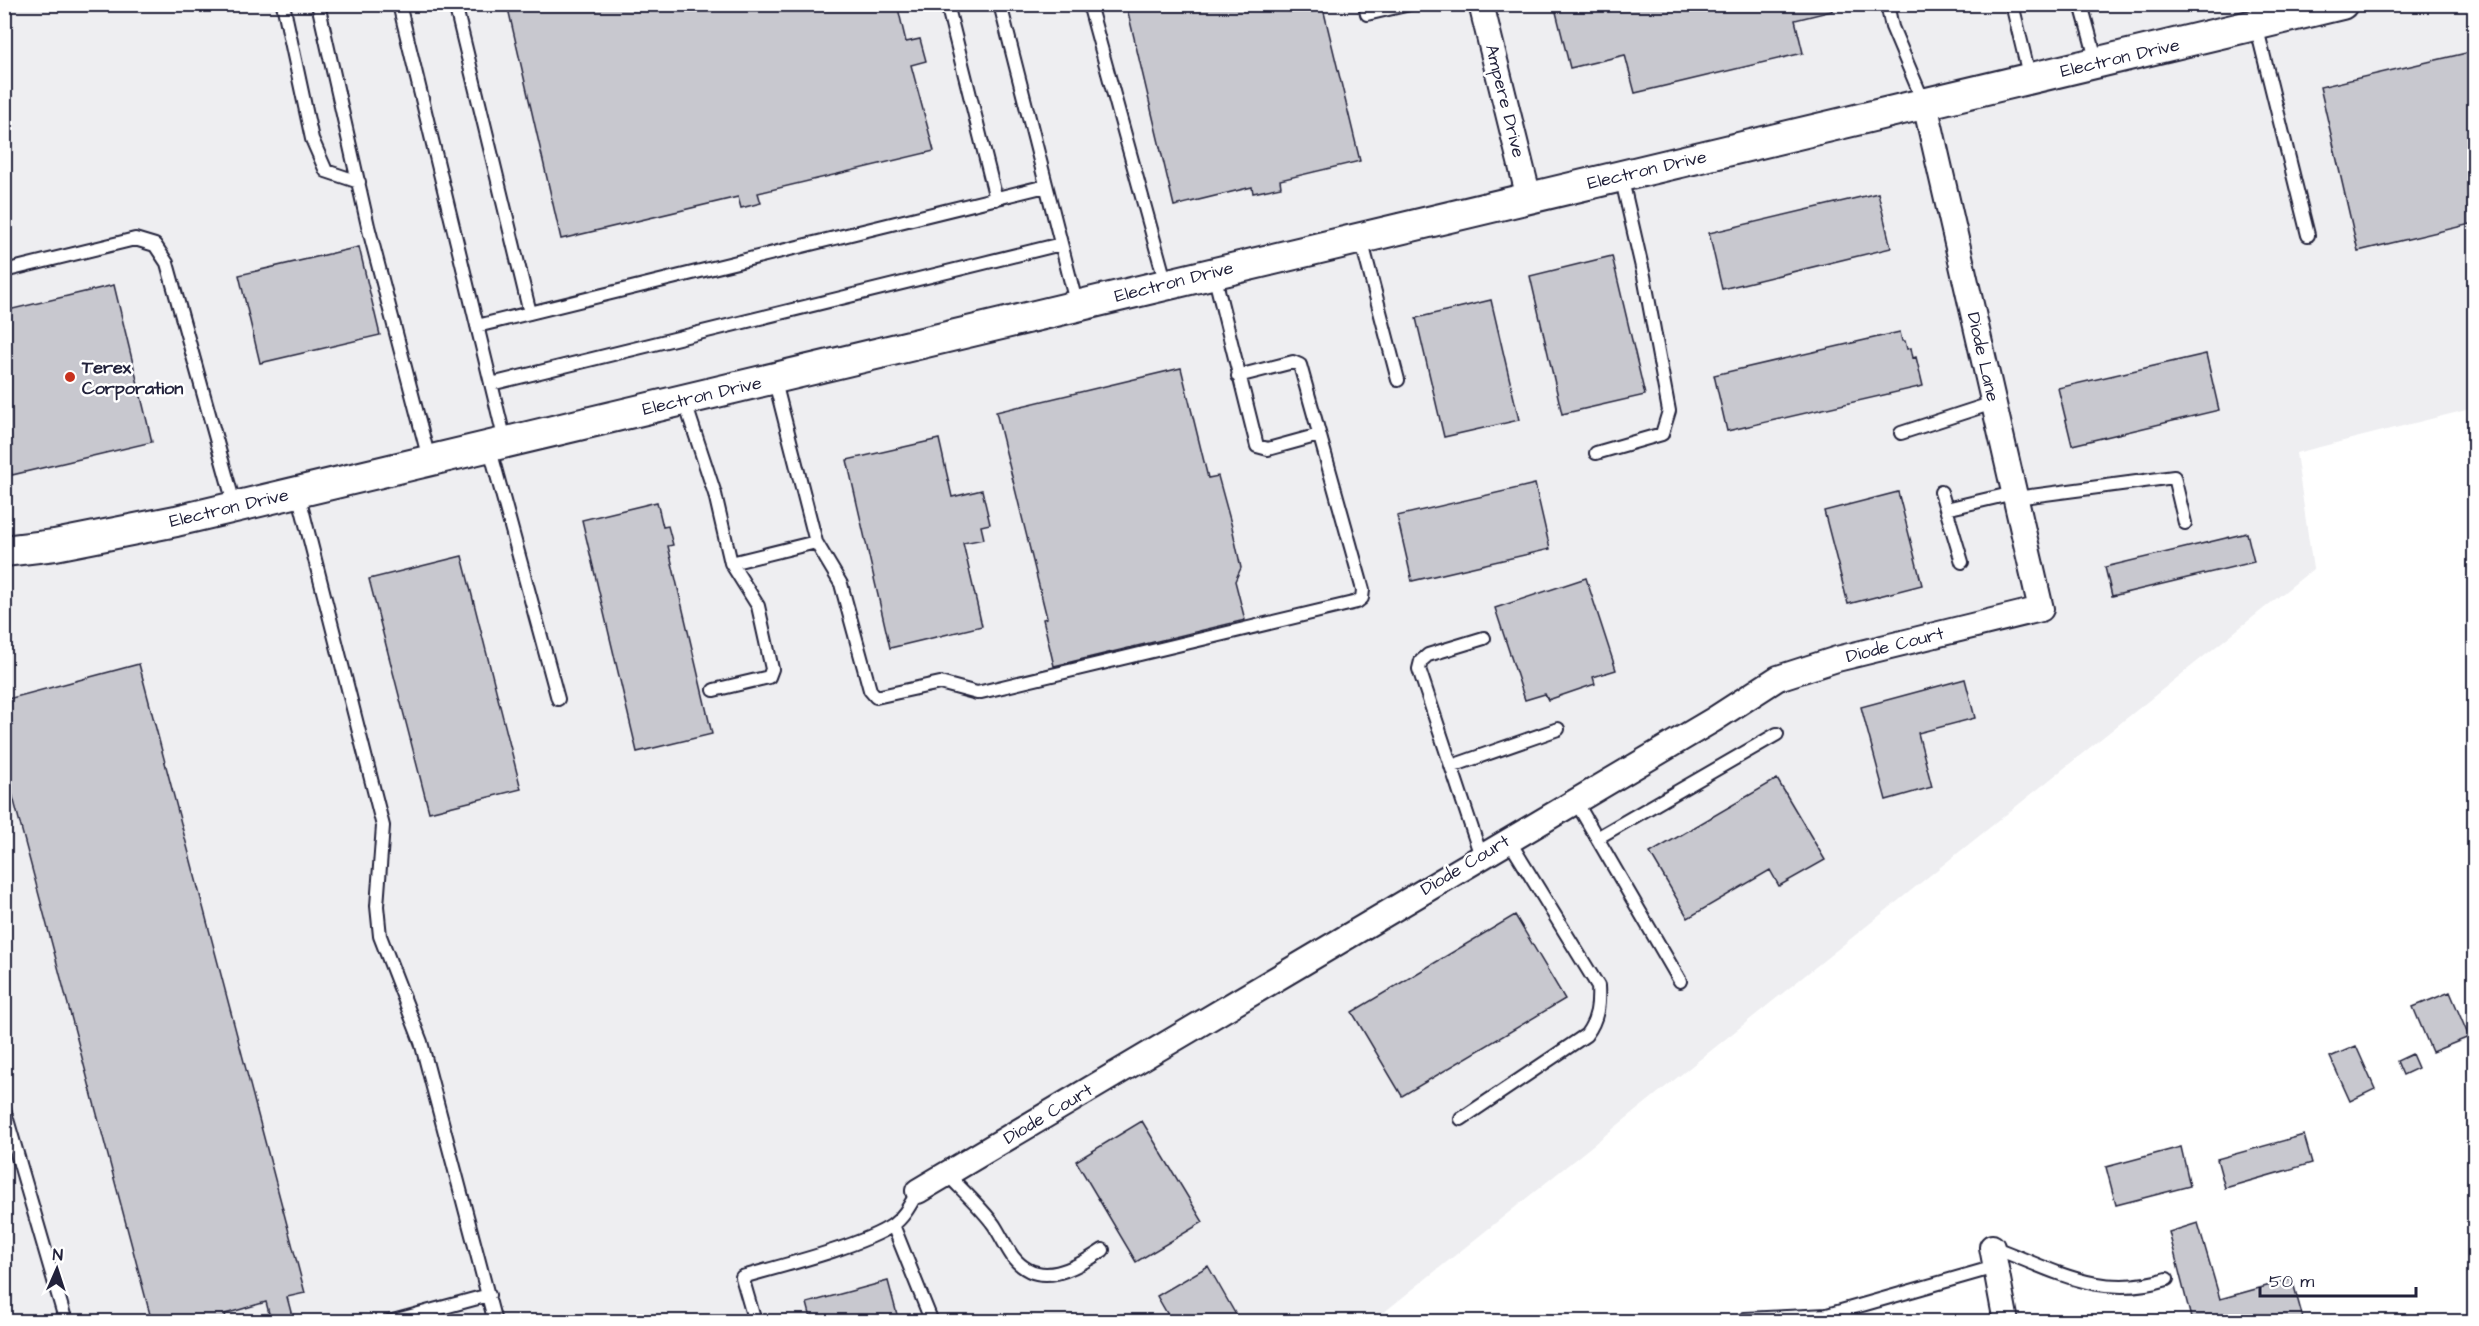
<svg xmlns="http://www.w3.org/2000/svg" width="2479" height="1326" viewBox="0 0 2479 1326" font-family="'Architects Daughter',sans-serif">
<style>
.built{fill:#eeeef1}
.building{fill:#c8c8cf;stroke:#22223b;stroke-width:1.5}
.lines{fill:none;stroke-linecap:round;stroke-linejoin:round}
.service-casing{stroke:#22223b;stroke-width:16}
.minor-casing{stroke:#22223b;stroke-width:28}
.tertiary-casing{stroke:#22223b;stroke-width:34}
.service{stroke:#fff;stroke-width:12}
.minor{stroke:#fff;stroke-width:24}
.tertiary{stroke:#fff;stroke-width:30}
.poi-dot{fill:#c8321e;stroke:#fff;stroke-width:2}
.labels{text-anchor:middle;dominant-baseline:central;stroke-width:5;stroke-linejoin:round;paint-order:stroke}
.street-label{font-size:18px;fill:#22223b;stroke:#fff}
.poi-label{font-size:18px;font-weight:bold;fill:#22223b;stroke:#fff;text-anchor:start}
</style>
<rect width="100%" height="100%" fill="#fff"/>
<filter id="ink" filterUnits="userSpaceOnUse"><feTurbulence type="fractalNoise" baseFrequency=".0167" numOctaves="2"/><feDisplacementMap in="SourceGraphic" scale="12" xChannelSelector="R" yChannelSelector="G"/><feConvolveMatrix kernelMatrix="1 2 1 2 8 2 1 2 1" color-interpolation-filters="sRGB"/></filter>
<g filter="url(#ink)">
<path class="built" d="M4,5H2474V408L2296,453L2313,569L1373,1321H16L4,1277Z"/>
<path class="building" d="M507,4H897L906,42L920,39L926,61L911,65L934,151L758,193L761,203L741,208L738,197L561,239Z
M1126,4H1322L1360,161L1280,180L1281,187L1253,193L1252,187L1174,206Z
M1554,4H1832V11L1795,20L1803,53L1635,93L1625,55L1570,68Z
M2475,51V223L2358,251L2320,87Z
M1878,193L1891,248L1722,289L1709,233Z
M359,247L380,335L260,363L239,275Z
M1612,256L1645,395L1562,414L1530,276Z
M114,285L152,442L12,475L4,445V311Z
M1491,300L1519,420L1444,437L1416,318Z
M1900,332L1902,341H1905L1907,349L1911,348L1913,358L1916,357L1923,386L1727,431L1714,375Z
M2206,354L2219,410L2072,445L2058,388Z
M1181,368L1208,478L1218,476L1232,527L1241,568L1235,581L1245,620L1054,666L1043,619L1047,618L996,412Z
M939,439L952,497L982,490L990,524L981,526L984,539L963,543L982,626L890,648L847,460Z
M1535,484L1550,549L1412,581L1397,516Z
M1898,492L1922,585L1848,604L1824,511Z
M657,502L663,527L668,526L673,545L668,546L712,734L637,752L582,520Z
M2247,533L2254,562L2112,596L2105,567Z
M462,556L521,789L429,812L369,579Z
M1586,578L1616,670L1593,677L1595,684L1548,700L1545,694L1525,700L1495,608Z
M139,664L305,1293L287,1297L292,1316L271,1321L266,1302L225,1314L227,1322H152L4,763V700Z
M1965,679L1975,718L1918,733L1932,787L1886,800L1861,707Z
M1777,779L1825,860L1779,886L1770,870L1688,918L1650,853Z
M1515,915L1565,999L1402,1096L1352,1012Z
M2450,992L2469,1037L2432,1052L2413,1007Z
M2356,1046L2375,1089L2350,1101L2330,1057Z
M2412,1054L2418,1068L2403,1075L2397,1061Z
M1142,1121L1203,1222L1136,1262L1076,1161Z
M2304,1135L2312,1163L2225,1188L2217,1159Z
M2181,1147L2190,1186L2116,1205L2106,1167Z
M2198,1223L2220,1299L2292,1279L2304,1322H2192L2169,1232Z
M1208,1266L1240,1322H1172L1157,1296Z
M888,1281L899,1322H812L807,1303Z"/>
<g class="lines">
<g class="service-casing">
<path id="service" d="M283,4L312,139L326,171L359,182
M318,4L368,226L429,459
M399,4L505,441
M455,4L530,313
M947,4L996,199
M1000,4L1077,306
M1089,4L1166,284
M1365,4L1367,14L1410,4
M1887,4L1892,27L1924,103
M2012,4L2030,79
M2081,4L2097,62
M2256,25L2308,235
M1361,239L1398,380
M4,271L135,239L155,245L167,263L235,507
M1214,274L1257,446L1268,449L1319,435
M477,326L1046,186
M491,384L1061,244
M684,400L715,494L731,563L758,606L772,669L769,677L714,690
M1901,433L1993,403
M489,446L558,699
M1596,453L1662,434L1669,411L1644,276L1621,176
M1941,492L1962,562
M298,493L383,826L377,906L380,936L421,1042L495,1322
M2016,498L2174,477L2185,523
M1946,509L2014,493
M816,542L841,584L870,690L876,697L940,683L977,693L1357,602L1362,598L1363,590L1300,365L1293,362L1238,376
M731,563L816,542L774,378
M1452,766L1558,729
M1575,800L1680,981
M1597,838L1777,734
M1481,856L1419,669L1421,661L1428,655L1484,638
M4,1109L66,1322
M1461,1119L1586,1035C1598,1019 1599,1004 1598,986L1508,839
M947,1174C962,1190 981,1207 994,1225C1001,1236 1006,1247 1013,1257C1039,1290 1076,1268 1103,1250
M893,1225L932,1322
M1992,1247C2055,1270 2099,1300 2167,1279
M389,1322L489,1295
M755,1322L742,1277C781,1266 862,1246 893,1225C905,1216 911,1203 918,1191
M1740,1322L1745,1319L1827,1315L1995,1267"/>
</g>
<g class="minor-casing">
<path id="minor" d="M1481,4L1529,198
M918,1191L1713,720L1778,678L1837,659L2041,609L1925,104
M1992,1247L2006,1322"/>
</g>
<g class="tertiary-casing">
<path id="tertiary" d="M4,551L55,545L176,521L2342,4"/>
</g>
<use href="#service" class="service"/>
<use href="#minor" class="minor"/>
<use href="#tertiary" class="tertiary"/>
</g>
</g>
<circle class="poi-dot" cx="70" cy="377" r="6"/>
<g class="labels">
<g class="street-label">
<text transform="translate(2120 58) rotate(-13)">Electron Drive</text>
<text transform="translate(1505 101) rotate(76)">Ampere Drive</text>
<text transform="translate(1647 170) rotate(-13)">Electron Drive</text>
<text transform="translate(1174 282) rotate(-14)">Electron Drive</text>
<text transform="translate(1983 357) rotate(77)">Diode Lane</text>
<text transform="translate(702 396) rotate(-13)">Electron Drive</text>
<text transform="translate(229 508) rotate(-13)">Electron Drive</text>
<text transform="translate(1895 645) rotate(-14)">Diode Court</text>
<text transform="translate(1465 865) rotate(-31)">Diode Court</text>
<text transform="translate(1048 1114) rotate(-31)">Diode Court</text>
</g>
<g class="poi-label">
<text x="82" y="367">Terex<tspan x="82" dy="21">Corporation</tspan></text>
</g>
</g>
<rect width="2479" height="1326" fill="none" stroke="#fff" stroke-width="24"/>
<rect x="12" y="12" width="2455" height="1302" fill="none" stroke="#22223b" stroke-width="2" filter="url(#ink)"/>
<g transform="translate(57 1269) rotate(3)" stroke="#ffffff" stroke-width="4.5" paint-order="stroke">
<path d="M0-4.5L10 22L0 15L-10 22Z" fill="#22223b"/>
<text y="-9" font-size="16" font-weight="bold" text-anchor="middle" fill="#22223b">N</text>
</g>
<path d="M2260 1287v9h156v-9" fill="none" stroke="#22223b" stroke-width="3"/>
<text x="2269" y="1287" font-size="18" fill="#22223b" stroke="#ffffff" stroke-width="4.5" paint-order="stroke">50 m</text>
</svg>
